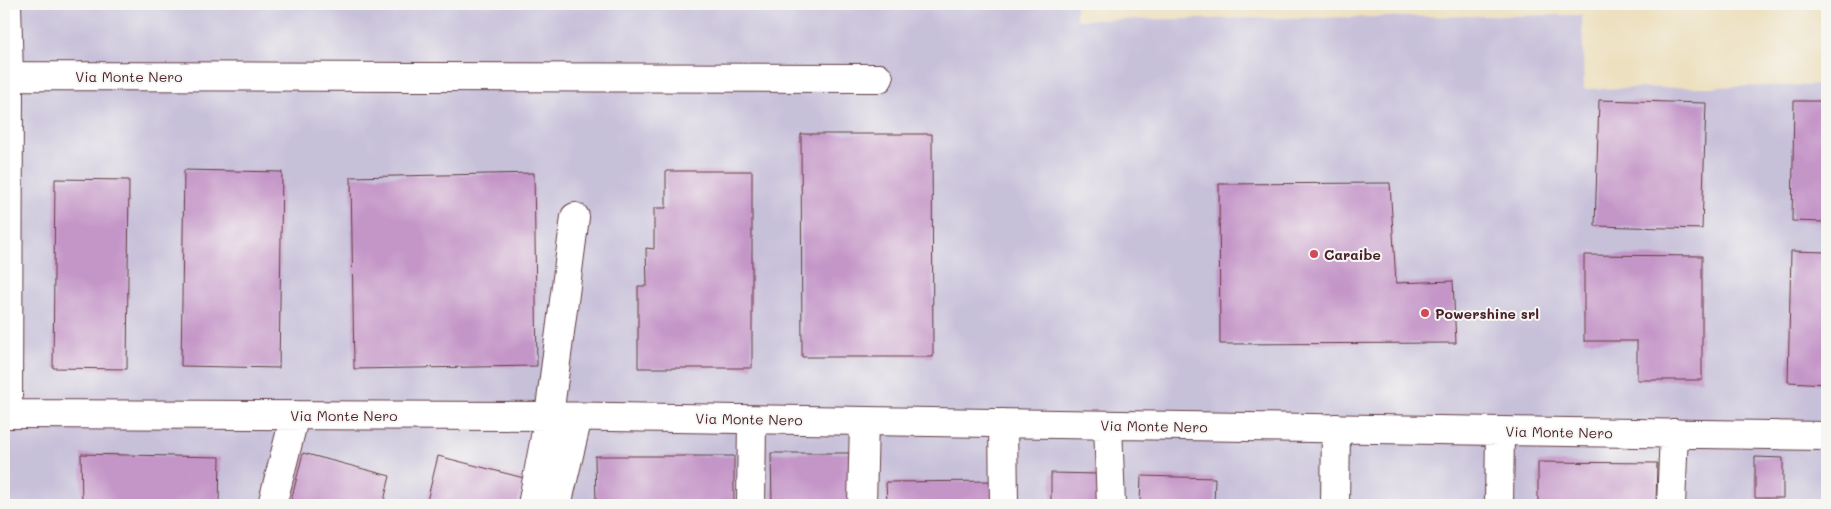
<svg xmlns="http://www.w3.org/2000/svg" width="1831" height="509" viewBox="0 0 1831 509" font-family="Mali,sans-serif">
<style>
.industrial{fill:#c7c0d9}
.building{fill:#c495c7}
.lines{fill:none;stroke-linecap:round;stroke-linejoin:round}
.minor-casing{stroke:#623c41;stroke-width:30}
.minor{stroke:#fff;stroke-width:28}
.poi-dot{fill:#d1495b;stroke:#f6f6f2;stroke-width:2}
.labels{text-anchor:middle;dominant-baseline:central;stroke-width:4;stroke-linejoin:round;paint-order:stroke}
.street-label{font-size:14px;fill:#4a1f2b;stroke:#f6f6f2}
.poi-label{font-size:14px;font-weight:bold;fill:#4a1f2b;stroke:#f6f6f2;text-anchor:start}
</style>
<rect width="100%" height="100%" fill="#f6f6f2"/>
<filter id="ink" filterUnits="userSpaceOnUse"><feTurbulence type="fractalNoise" baseFrequency=".02" numOctaves="2"/><feDisplacementMap in="SourceGraphic" scale="10" xChannelSelector="R" yChannelSelector="G"/><feConvolveMatrix kernelMatrix="1 2 1 2 8 2 1 2 1" color-interpolation-filters="sRGB"/></filter>
<filter id="wash" filterUnits="userSpaceOnUse"><feTurbulence type="fractalNoise" baseFrequency=".0096" numOctaves="4" result="noise"/><feDisplacementMap in="SourceGraphic" scale="20" xChannelSelector="R" yChannelSelector="G"/><feGaussianBlur stdDeviation="1.12" result="paint"/><feColorMatrix in="noise" values="0 0 0 0 0 0 0 0 0 0 0 0 0 0 0 0 0 1.4 0 .05"/><feComposite in="paint" operator="in"/></filter>
<g filter="url(#wash)">
<rect width="100%" height="100%" fill="#ede0bf"/>
<path class="industrial" d="M4,4H1076V20L1582,15L1584,89L1827,85V505H4Z"/>
<g id="blocks">
<path class="building" d="M1622,4H1671V7Z
M1599,100L1706,103L1702,229L1595,226Z
M1794,101H1827V222L1792,221Z
M801,134H932L933,357H802Z
M184,170L282,172L279,368L181,366Z
M666,171H752V368H638V286H647L646,248L654,249V208H666Z
M534,173L537,366L354,369L351,177Z
M55,179L129,180L127,369L53,368Z
M1390,183L1396,283L1453,281L1456,343L1220,344L1219,184Z
M1791,251L1827,252V384L1788,382Z
M1584,255L1702,256V380H1637V341H1584Z
M303,453L390,476L383,505H290Z
M771,453H849L850,505H772Z
M81,454L220,457L219,505H82Z
M438,456L524,478L517,505H426Z
M595,456H734V505H596Z
M1755,457L1783,458V498H1755Z
M1538,462L1657,463L1656,505H1538Z
M1051,473L1098,474L1097,505H1051Z
M1141,476L1215,478L1214,505H1140Z
M997,481V505H887L886,482Z"/>
</g>
</g>
<g filter="url(#ink)">
<use href="#blocks" fill-opacity="0" stroke="#623c41" stroke-width="1"/>
<g class="lines">
<g class="minor-casing">
<path id="minor" d="M4,76H9L7,4
M879,78L9,76L8,414L549,416L1827,436
M1003,423L1004,505
M1108,425L1111,505
M272,505L295,415
M532,505L549,416L575,217
M557,505L578,417
M751,505L752,420
M862,505L864,421
M1335,505L1336,428
M1499,505L1500,431
M1671,505L1674,433"/>
</g>
<use href="#minor" class="minor"/>
</g>
</g>
<g class="poi-dot">
<circle cx="1314" cy="254" r="5"/>
<circle cx="1425" cy="313" r="5"/>
</g>
<g class="labels">
<g class="street-label">
<text x="129" y="76">Via Monte Nero</text>
<text x="344" y="415">Via Monte Nero</text>
<text transform="translate(749 419) rotate(1)">Via Monte Nero</text>
<text transform="translate(1154 426) rotate(1)">Via Monte Nero</text>
<text transform="translate(1559 432) rotate(1)">Via Monte Nero</text>
</g>
<g class="poi-label">
<text x="1324" y="254">Caraibe</text>
<text x="1435" y="313">Powershine srl</text>
</g>
</g>
<rect width="1831" height="509" fill="none" stroke="#f6f6f2" stroke-width="20"/>
</svg>
